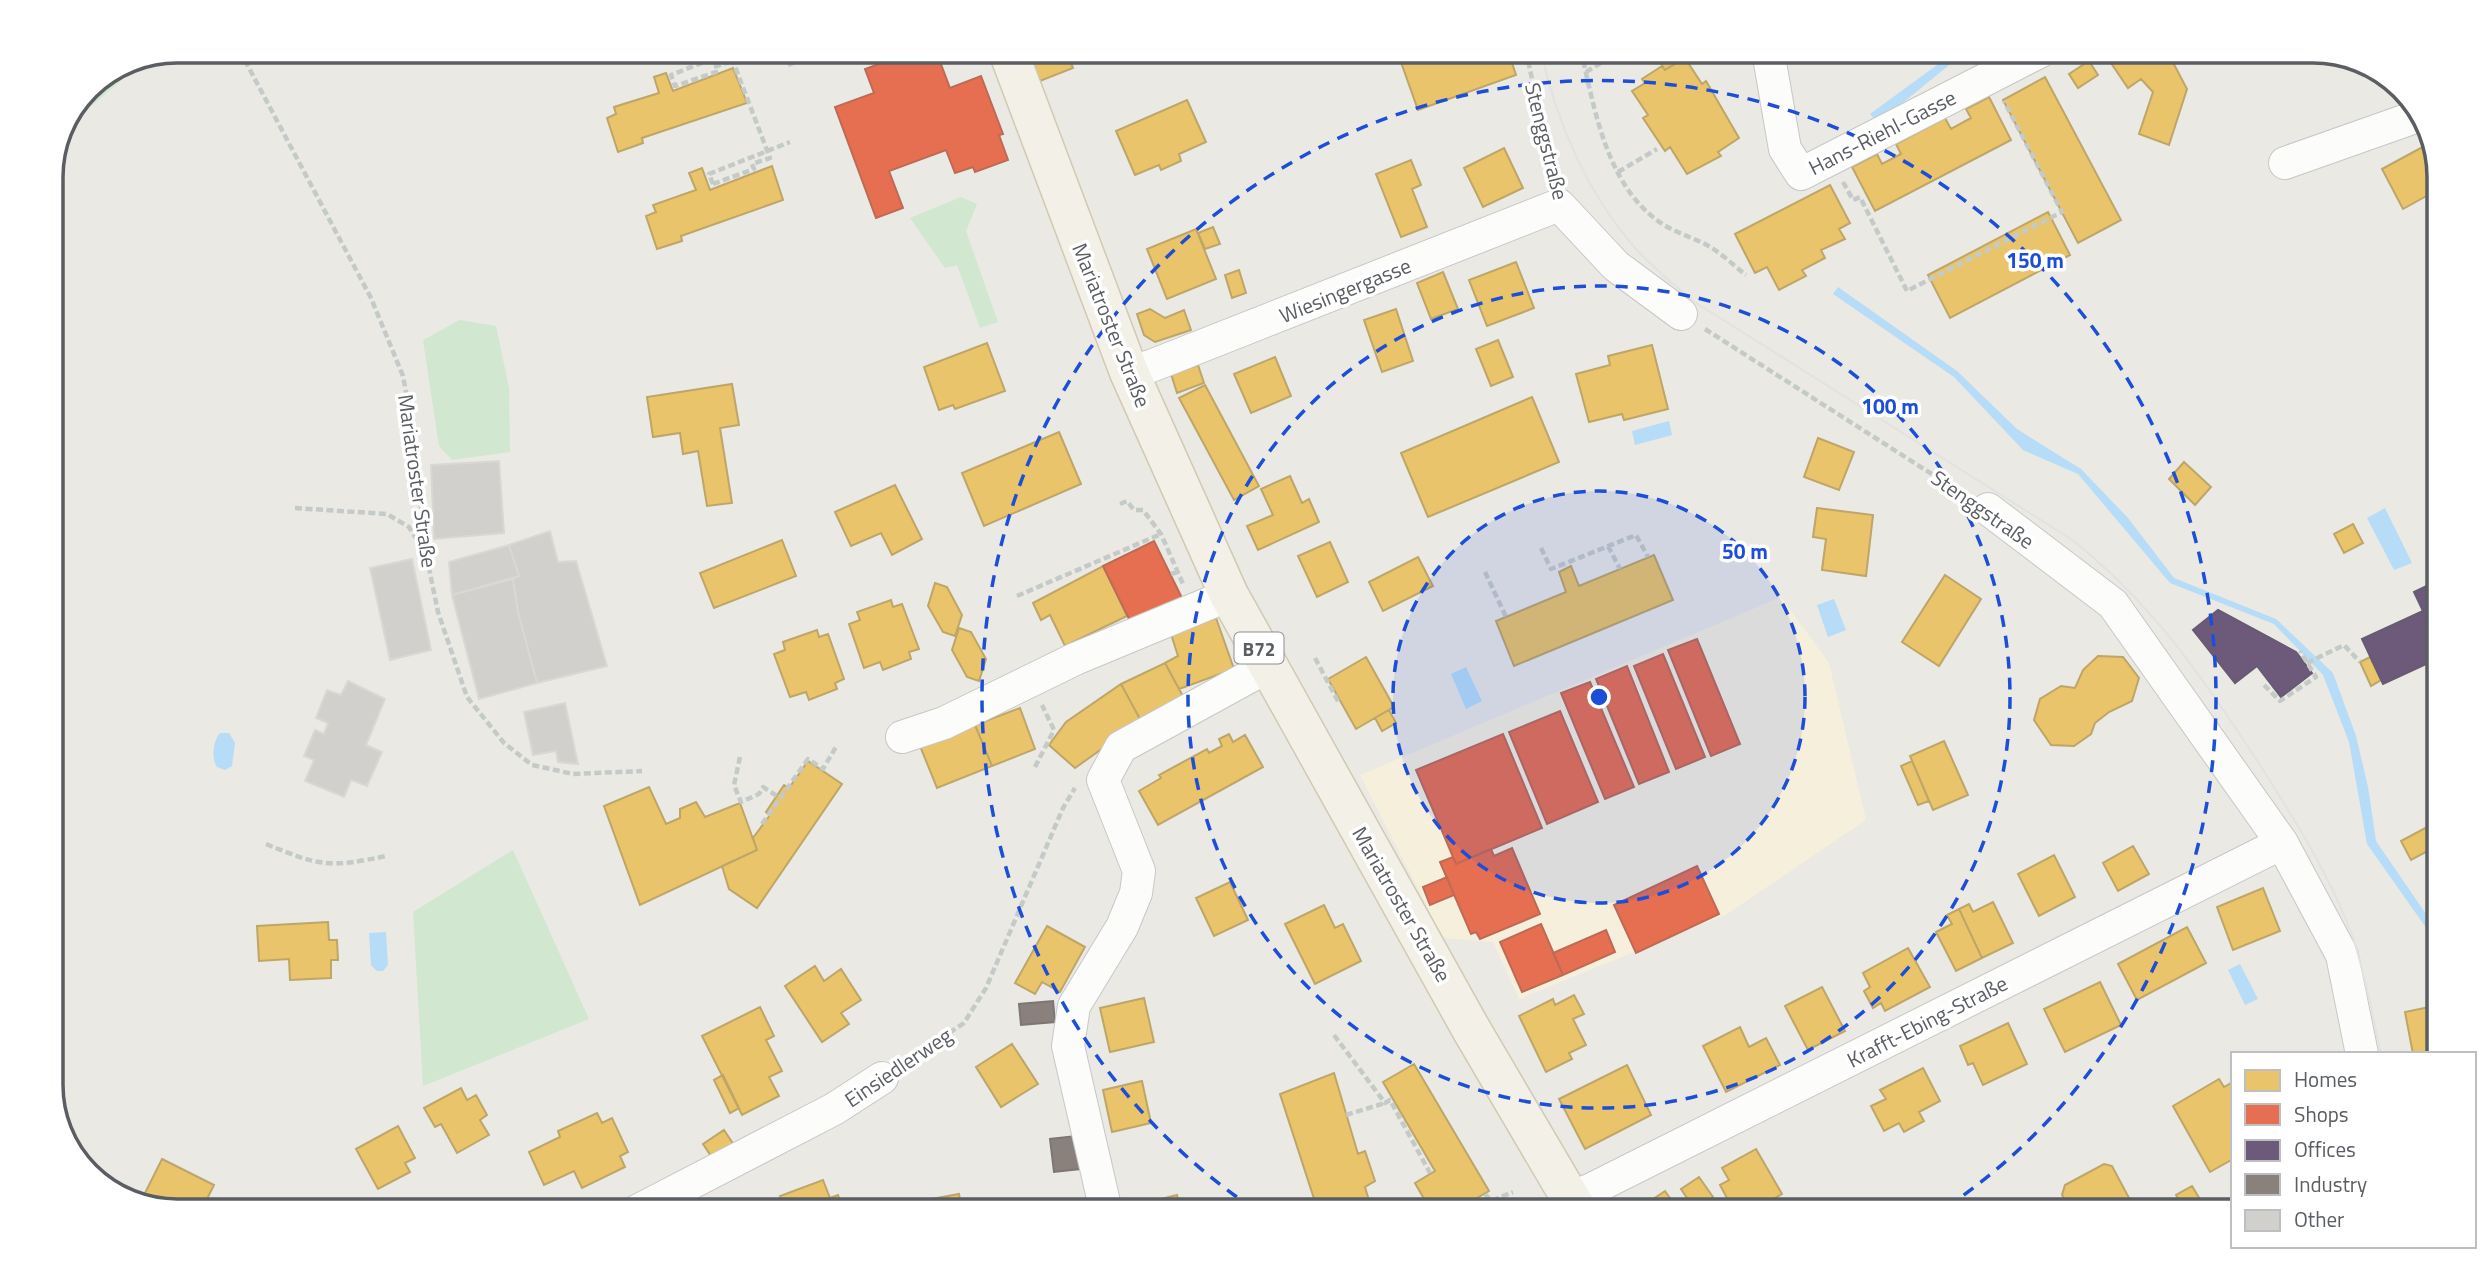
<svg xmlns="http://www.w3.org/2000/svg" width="2490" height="1262" viewBox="0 0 2490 1262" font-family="'Titillium Web',sans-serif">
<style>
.commercial{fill:#f5efdc}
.green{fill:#d1e7cf}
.water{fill:#b6dcf7}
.homes{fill:#e9c46a;stroke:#bea568;stroke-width:2}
.shops{fill:#e76f51;stroke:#bd6a56;stroke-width:2}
.offices{fill:#6d597a;stroke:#675a73;stroke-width:2}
.industry{fill:#8a817c;stroke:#7c7674;stroke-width:2}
.building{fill:#d1d0cd;stroke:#dad8d4;stroke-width:2}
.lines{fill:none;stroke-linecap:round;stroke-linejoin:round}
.minor-casing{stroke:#c7c7c6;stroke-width:34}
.major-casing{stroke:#d2c9b1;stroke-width:41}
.path{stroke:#c4cac7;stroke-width:4.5;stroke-dasharray:7 3.5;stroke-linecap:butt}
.minor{stroke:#fcfcfb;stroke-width:32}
.major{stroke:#f2f0e7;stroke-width:38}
.tram{stroke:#e2e2e1;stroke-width:2}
.path-bridge{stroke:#c4cac7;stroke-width:4.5;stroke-dasharray:7 3.5;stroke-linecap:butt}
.ring{fill:none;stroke:#1d4ed8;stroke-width:3.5;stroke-dasharray:12 9}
.labels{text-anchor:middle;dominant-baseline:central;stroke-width:7;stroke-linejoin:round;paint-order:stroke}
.shield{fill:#fff;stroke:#8c8e91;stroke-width:2}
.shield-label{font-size:19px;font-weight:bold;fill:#5a5e62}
.street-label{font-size:21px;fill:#5a5e62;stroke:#fff}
.rim{fill:none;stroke:#5a5e62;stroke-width:3.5}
.centre{fill:#1d4ed8;stroke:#fff;stroke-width:3.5}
.ring-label{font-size:21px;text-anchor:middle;font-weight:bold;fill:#1d4ed8;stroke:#fff;stroke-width:7;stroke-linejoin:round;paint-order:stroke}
</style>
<rect width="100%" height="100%" fill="#eae9e4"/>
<path class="commercial" d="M1781,597L1829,663L1866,820L1727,914L1519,999L1493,942L1443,938L1360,775Z"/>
<path class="green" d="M149,56L71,124L88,87L129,60Z
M961,197L977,204L966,231L998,322L980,328L957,265L945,268L910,218Z
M460,320L496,326L509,388L510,452L452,460L439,446L423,340Z
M513,850L589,1019L423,1086L413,912Z"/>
<path class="water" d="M1956,51H1962L1959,57L1878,123L1870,114Z
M1838,287L1957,371L2017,429L2081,469L2128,518L2174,578L2276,619L2333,673L2356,736L2368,787L2376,841L2439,933V946L2367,844L2349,742L2323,675L2274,624L2170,583L2078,474L2023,450L1954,377L1833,294Z
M1669,421L1672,435L1635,445L1632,431Z
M2385,508L2412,563L2394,570L2367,518Z
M1834,599L1846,630L1828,637L1817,605Z
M1466,667L1482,701L1466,709L1451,674Z
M220,733H229L235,743L232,766L225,770L217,767C211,758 213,741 220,733Z
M386,932L388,965L383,971H377L371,965L369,933Z
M2240,964L2258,999L2245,1005L2228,970Z"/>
<path class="homes" d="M1028,51H1066L1073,68L1040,81Z
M1397,51H1508L1516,75L1418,110Z
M1646,51H1695L1665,70L1657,58L1653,61Z
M2130,51H2145L2148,55L2154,51H2167L2187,89L2169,145L2139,134L2153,92L2141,79L2128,88L2111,63Z
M1685,58L1702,84L1706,81L1739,138L1718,152L1721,156L1687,174L1670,147L1665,151L1643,118L1648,115L1632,91L1645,83L1642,79L1662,66L1665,70Z
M2089,61L2098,75L2078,88L2069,74Z
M733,68L747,103L642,138L643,143L618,152L607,118L616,114L614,107L659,93L654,77L666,73L673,91Z
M2045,77L2121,220L2078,243L2003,100Z
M1989,97L2011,140L1875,211L1852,167L1877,154L1882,164L1901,154L1896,144L1945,118L1951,129L1971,118L1966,109Z
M1187,100L1206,142L1179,154L1181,161L1161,170L1159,165L1135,175L1116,131Z
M2430,143L2439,169V189L2403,209L2382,169Z
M1504,148L1523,188L1483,207L1464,168Z
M1411,160L1421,185L1412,189L1427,227L1401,237L1376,174Z
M772,166L783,200L681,236L682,241L657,249L646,216L656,212L653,205L696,190L689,173L702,168L710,190Z
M1830,185L1850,223L1839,229L1845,239L1821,250L1825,258L1802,270L1806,276L1779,290L1767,267L1755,273L1735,234Z
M2048,212L2070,255L1950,318L1928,275Z
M1213,227L1220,244L1205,249L1198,233Z
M1196,229L1216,279L1167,299L1147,249Z
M1516,262L1534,308L1487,326L1469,280Z
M1239,270L1246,293L1232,298L1225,275Z
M1443,272L1458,309L1431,319L1417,283Z
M1150,309L1165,318L1184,310L1191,330L1155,342L1144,335L1137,314Z
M1396,309L1413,361L1382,372L1364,320Z
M1498,340L1513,377L1491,386L1476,349Z
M987,343L1005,391L955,409L953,405L939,410L924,367Z
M1652,345L1668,409L1624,420L1622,414L1589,422L1576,374L1610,365L1608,356Z
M1275,357L1291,396L1251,413L1234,374Z
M1198,365L1204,383L1177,393L1171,374Z
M732,384L739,425L720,428L732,503L707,506L698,451L683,454L680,433L653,437L647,397Z
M1205,385L1259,486L1234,500L1179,398Z
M1532,397L1559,462L1428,517L1401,453Z
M1059,432L1081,484L984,526L962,473Z
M1818,438L1854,452L1839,490L1804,477Z
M2184,462L2211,487L2195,505L2169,479Z
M1290,476L1302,503L1309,499L1319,522L1258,550L1247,526L1273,515L1261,489Z
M895,485L922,539L892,555L881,533L851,546L835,512Z
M1817,508L1873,515L1866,576L1822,570L1826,539L1813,537Z
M2353,524L2363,543L2344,553L2334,534Z
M782,540L796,576L714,608L700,573Z
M1330,542L1348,582L1317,597L1298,556Z
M1654,555L1673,600L1514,666L1496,621L1566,592L1559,572L1571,566L1579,586Z
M1418,557L1433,586L1383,611L1369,582Z
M1103,566L1127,616L1065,646L1050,615L1041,620L1033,603Z
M1945,575L1981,599L1939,666L1902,642Z
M935,583L947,587L962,615L955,636L943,632L928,606Z
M891,600L893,607L902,604L919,649L909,652L911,659L883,670L880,662L864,668L849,624L860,620L857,612Z
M1216,618L1234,669L1179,689L1165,663L1178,656L1171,634Z
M959,628L971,632L986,659L979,681L967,677L952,650Z
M817,630L819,637L828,634L844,679L835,683L837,689L809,700L806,692L790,697L774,654L785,650L783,642Z
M2098,656L2123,657L2139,678L2132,701L2109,712L2095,723L2091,734L2074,746L2051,745L2034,720L2040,699L2061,686L2075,688L2083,670Z
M1366,657L1394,707L1356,729L1328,679Z
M2370,657L2381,680L2371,686L2360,662Z
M1165,663L1185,700L1141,721L1121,684Z
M1121,684L1141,721L1075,768L1049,745L1066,722Z
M1020,708L1035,749L992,766L975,725Z
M1389,710L1396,723L1382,731L1375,718Z
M975,725L992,766L937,788L920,746Z
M1229,734L1233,742L1245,735L1263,767L1158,825L1139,791L1161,778L1159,775L1207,749L1209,753L1222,746L1219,739Z
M1944,741L1968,795L1933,810L1910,756Z
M808,761L842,784L757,908L729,889L722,866L757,850L753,838L770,815L766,812L784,785L789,788Z
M1912,761L1929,801L1918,805L1901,766Z
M649,787L666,824L680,818V809L696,802L705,817L740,803L757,850L640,905L604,806Z
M2427,827L2437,846L2411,860L2401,841Z
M2133,846L2149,874L2118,891L2103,863Z
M2054,855L2075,897L2039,916L2018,874Z
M1230,882L1248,920L1214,936L1196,898Z
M2263,888L2280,931L2233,950L2217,907Z
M1993,902L2013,943L1982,958L1959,909L1969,904L1973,912Z
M1324,905L1335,928L1343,924L1361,961L1315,984L1285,924Z
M1959,909L1982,958L1956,971L1936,932L1952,924L1947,915Z
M328,922L329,940H337L338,960H331V978L290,980L289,959L259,961L257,926Z
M1047,926L1085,947L1060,992L1042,982L1035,994L1015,983Z
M2187,927L2206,963L2137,1000L2118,964Z
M1908,948L1930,987L1885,1011L1881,1003L1873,1008L1864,991L1870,987L1863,973Z
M815,966L824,981L841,969L861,1000L841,1013L849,1024L822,1042L785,986Z
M2100,982L2121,1025L2065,1052L2044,1009Z
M1822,987L1845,1031L1808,1050L1785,1006Z
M1574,995L1584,1014L1573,1019L1586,1045L1569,1053L1572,1059L1546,1072L1519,1016L1553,999L1555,1005Z
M1144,998L1154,1042L1110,1052L1100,1008Z
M2439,1005V1054H2413L2405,1012Z
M760,1007L774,1036L766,1040L782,1071L769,1077L779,1096L742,1115L702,1036Z
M2008,1023L2027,1064L1983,1085L1973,1063L1968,1065L1960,1046Z
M1740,1027L1749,1047L1766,1038L1780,1065L1726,1092L1703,1046Z
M1012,1044L1038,1084L1001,1107L976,1067Z
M1414,1064L1489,1191L1455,1211H1431L1415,1183L1435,1171L1383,1082Z
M1627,1065L1651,1115L1585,1149L1559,1099Z
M1923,1068L1940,1101L1919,1112L1924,1121L1904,1132L1899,1123L1884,1131L1871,1106L1886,1099L1880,1090Z
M1334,1073L1358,1154L1365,1151L1375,1181L1365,1187L1370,1204L1351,1211H1318L1280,1094Z
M723,1075L739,1108L730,1113L714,1080Z
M2219,1079L2224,1087L2233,1082V1159L2210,1172L2173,1106Z
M1142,1081L1151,1123L1112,1132L1103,1090Z
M461,1088L467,1100L476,1095L487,1115L480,1120L489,1135L457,1153L441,1124L435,1127L424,1108Z
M597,1113L602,1123L612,1118L628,1152L620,1156L625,1167L582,1188L574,1171L544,1185L529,1152L560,1137L558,1131Z
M398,1126L415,1158L405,1163L410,1172L378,1189L356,1149Z
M724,1130L734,1145L713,1159L703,1144Z
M1756,1149L1782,1194L1753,1211H1743L1736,1199L1729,1202L1720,1185L1729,1180L1722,1168Z
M162,1159L214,1185L201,1211H177L140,1203Z
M2104,1164L2112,1166L2136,1211H2071L2062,1195L2065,1185Z
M1699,1177L1713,1197L1695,1210L1681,1189Z
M823,1180L830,1198L838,1195L844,1211H785L780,1196Z
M2192,1186L2207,1211H2185L2176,1195Z
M1665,1191L1679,1211H1635Z
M959,1194L962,1211H889L888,1207Z
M1177,1195L1181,1211H1138L1137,1205Z
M1062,1201L1064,1211H1012V1210Z"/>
<path class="shops" d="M914,51H936L950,88L981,76L1003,134L999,135L1008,160L975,172L973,167L955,173L946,150L889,171L903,208L876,218L835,107L874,93L865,69Z
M1154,541L1183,600L1132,625L1103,566Z
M1697,639L1740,744L1711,756L1668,650Z
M1663,654L1705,757L1676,769L1634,666Z
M1627,666L1669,772L1639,784L1596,679Z
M1590,682L1634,787L1605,799L1561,693Z
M1560,711L1598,802L1547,824L1509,732Z
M1503,734L1542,828L1456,864L1416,770Z
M1512,848L1540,914L1480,939L1476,932L1471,934L1440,862L1453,857L1456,864L1491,849L1494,856Z
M1697,866L1719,914L1636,953L1614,905Z
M1447,877L1454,895L1430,905L1423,887Z
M1541,924L1563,975L1522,992L1500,942Z
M1606,930L1615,952L1563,975L1553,953Z"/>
<path class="offices" d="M2439,580V658L2383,684L2362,639L2423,611L2414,592Z
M2218,610L2296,652L2312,673L2281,697L2257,666L2235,683L2193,630Z"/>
<path class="industry" d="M1053,1001L1055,1022L1021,1025L1019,1004Z
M1076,1136L1080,1169L1054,1172L1050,1139Z"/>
<path class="building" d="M499,461L504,533L434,539L431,465Z
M550,531L558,562L576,561L607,666L537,683L518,612L513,579L519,576L509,545Z
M509,545L519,576L452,595L449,562Z
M412,559L431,650L390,660L370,568Z
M513,579L518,612L537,683L479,699L452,595Z
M348,681L385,699L366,745L382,752L367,786L351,780L344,797L305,781L314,760L304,756L315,730L324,734L328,723L316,718L327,690L341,695Z
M565,703L578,764L558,762L556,751L533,755L524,712Z"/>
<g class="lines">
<g class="minor-casing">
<path id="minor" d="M1768,51L1785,149L1801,174L2041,51
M2285,163L2421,115
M1129,372L1151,366L1559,205L1616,266L1681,314
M1988,509L2113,604L2282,843L2342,955L2362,1054
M902,737L944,723L1075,659L1229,595
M1570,1198L1592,1189L2282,843
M637,1211L834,1109L882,1078
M1106,1211L1068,1046L1074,1006L1122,927L1136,893L1139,871L1103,780L1121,747L1269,666"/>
</g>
<g class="major-casing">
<path id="major" d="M1008,51L1129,372L1229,595L1471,1029L1578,1211"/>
</g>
<path class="path" d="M240,51L371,298L403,376L413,430L426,554L438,612L467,697L504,743L532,765L573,774L642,771
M732,51L671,75L675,86L716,72L714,67L732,61
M1090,51L1094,59L1115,51
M1526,51L1553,177
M1581,51C1595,111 1607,189 1664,225C1676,232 1690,237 1703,243C1718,250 1732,264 1746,275
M788,64L791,51
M788,65L824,51
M1586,72L1620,51
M1618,172L1657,149
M1843,182L1853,200L1860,197L1907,291L2062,212L2004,101
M713,184L709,174L790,142
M1705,329L1963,494
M1120,504L1127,501L1134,510H1143L1161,534L1183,584
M295,508L387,514L409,527L423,550
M1608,546L1620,569
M1541,548L1551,569L1636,535L1648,557
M1485,572L1506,617
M1171,574L1178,572
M1017,596L1161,534
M1315,658L1339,703
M2307,663L2344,645L2360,662
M2264,685L2280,701L2316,677L2300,651
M740,757L734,785L741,802L759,794L763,787L777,796
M1035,767L1054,730L1042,705
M762,824L808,759L823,769L837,745
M266,844C319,866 329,868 386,856
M1334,1035L1385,1103L1390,1100L1430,1173
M906,1062L964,1023L986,988L1063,808L1075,788
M1346,1115L1385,1103
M1485,1194L1491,1201L1513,1192"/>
<use href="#minor" class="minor"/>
<use href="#major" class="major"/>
<path class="tram" d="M1541,51C1556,122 1588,195 1637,250C1653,268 1674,284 1693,301L2071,539C2152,603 2202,676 2258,762C2293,817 2329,873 2352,935C2365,973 2372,1014 2381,1054"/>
<path class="path-bridge" d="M713,184L754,169L752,164L770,158L729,51"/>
</g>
<circle cx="1599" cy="697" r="206" fill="#1d4ed8" fill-opacity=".12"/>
<g class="ring">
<circle cx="1599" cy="697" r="206"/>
<circle cx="1599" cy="697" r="411"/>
<path d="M1254 1209A617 617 0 1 1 1944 1209"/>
</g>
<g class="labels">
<rect class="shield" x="1234.5" y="632.5" width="49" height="31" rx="5"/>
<g class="shield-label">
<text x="1259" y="648">B72</text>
</g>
<g class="street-label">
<text transform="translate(1882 132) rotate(-27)">Hans-Riehl-Gasse</text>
<text transform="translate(1547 141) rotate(76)">Stenggstraße</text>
<text transform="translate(1345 290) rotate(-22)">Wiesingergasse</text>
<text transform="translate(1112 325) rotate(68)">Mariatroster Straße</text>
<text transform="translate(418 481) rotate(82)">Mariatroster Straße</text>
<text transform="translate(1983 509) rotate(35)">Stenggstraße</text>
<text transform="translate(1402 904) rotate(60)">Mariatroster Straße</text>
<text transform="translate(1927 1021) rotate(-27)">Krafft-Ebing-Straße</text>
<text transform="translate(898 1067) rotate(-34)">Einsiedlerweg</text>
</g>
</g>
<path d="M0 0H2490V1262H0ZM177 63H2313A114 114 0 0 1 2427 177V1085A114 114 0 0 1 2313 1199H177A114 114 0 0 1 63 1085V177A114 114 0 0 1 177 63Z" fill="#fff" fill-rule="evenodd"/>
<path class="rim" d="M177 63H2313A114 114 0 0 1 2427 177V1085A114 114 0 0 1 2313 1199H177A114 114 0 0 1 63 1085V177A114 114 0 0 1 177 63Z"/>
<circle cx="1599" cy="697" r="10" class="centre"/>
<g class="ring-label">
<text x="2035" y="268">150 m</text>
<text x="1890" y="414">100 m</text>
<text x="1745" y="559">50 m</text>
</g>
<rect x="2231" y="1052" width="245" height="196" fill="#ffffff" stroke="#bdbfc0" stroke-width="2"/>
<rect x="2245" y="1070" width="35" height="21" fill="#e9c46a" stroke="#bdbfc0" stroke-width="2"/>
<text x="2294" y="1087" font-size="21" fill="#5a5e62">Homes</text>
<rect x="2245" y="1104" width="35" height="21" fill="#e76f51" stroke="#bdbfc0" stroke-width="2"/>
<text x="2294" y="1122" font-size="21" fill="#5a5e62">Shops</text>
<rect x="2245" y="1140" width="35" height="21" fill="#6d597a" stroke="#bdbfc0" stroke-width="2"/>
<text x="2294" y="1157" font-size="21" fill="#5a5e62">Offices</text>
<rect x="2245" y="1174" width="35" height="21" fill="#8a817c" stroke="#bdbfc0" stroke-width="2"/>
<text x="2294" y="1192" font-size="21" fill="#5a5e62">Industry</text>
<rect x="2245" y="1210" width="35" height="21" fill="#d1d0cd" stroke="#bdbfc0" stroke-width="2"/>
<text x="2294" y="1227" font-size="21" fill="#5a5e62">Other</text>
</svg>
